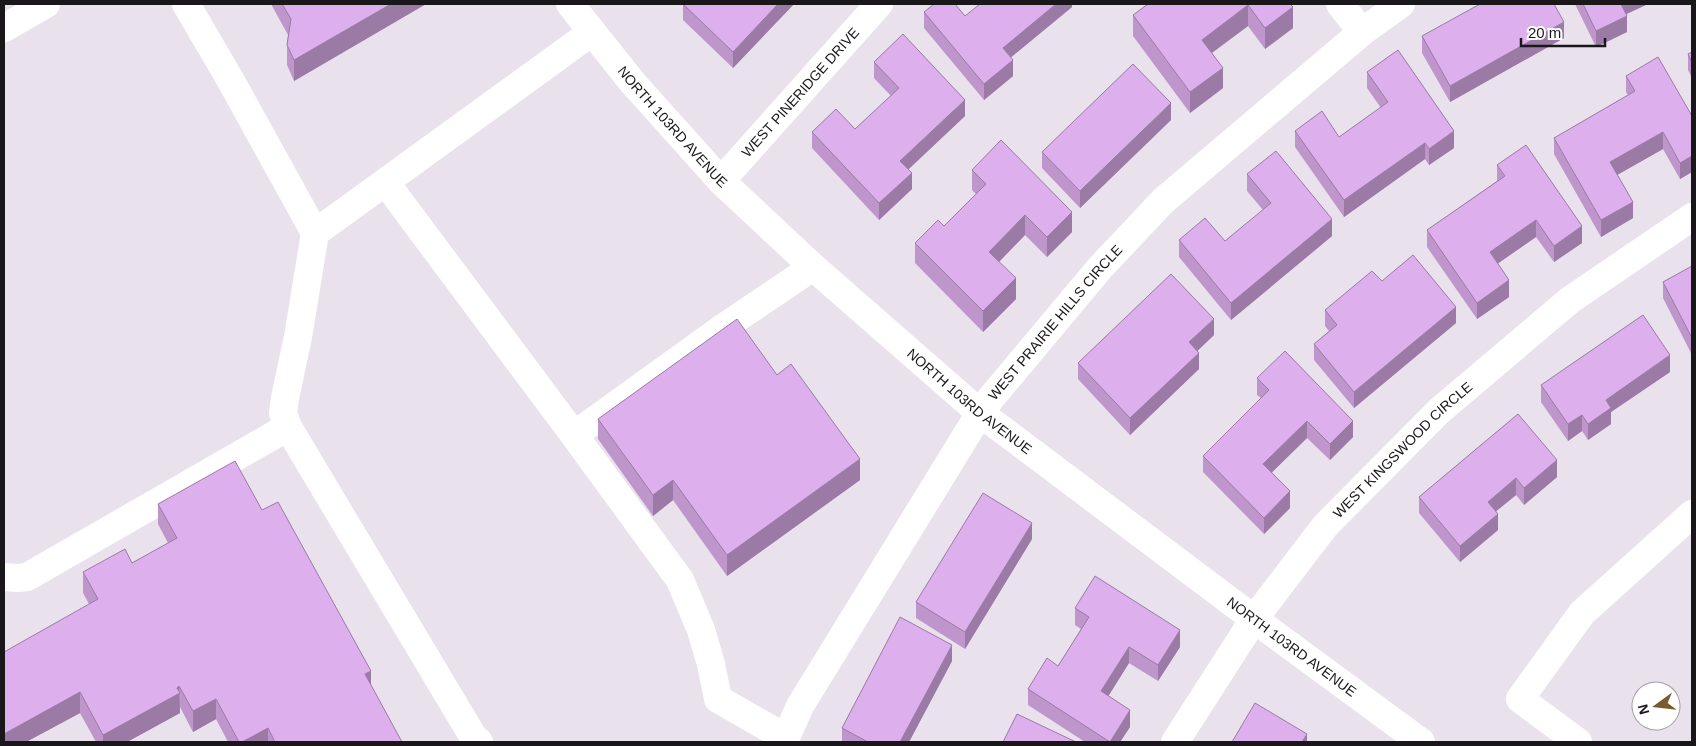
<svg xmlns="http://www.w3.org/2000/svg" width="1696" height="746" viewBox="0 0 1696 746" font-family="Helvetica,sans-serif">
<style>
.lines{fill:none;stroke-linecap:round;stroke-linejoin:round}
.minor{stroke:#fff;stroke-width:28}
.major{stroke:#fff;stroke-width:28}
.wall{fill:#be96cc}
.shaded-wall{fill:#9b7aa6}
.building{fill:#ddafed;stroke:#9b7aa6}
.labels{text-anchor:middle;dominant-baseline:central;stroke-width:5;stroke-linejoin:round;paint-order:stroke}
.street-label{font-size:14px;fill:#1a171b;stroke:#fff}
</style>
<rect width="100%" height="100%" fill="#e9e1ec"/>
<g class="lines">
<g class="minor">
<path d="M186,4L231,81L315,233L592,32"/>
<path id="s1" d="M570,4L633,83L721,181L813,267L980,413L1254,619L1421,742"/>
<path d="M1340,4L1362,32"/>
<path id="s2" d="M721,181L879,4"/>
<path d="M386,183L574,435"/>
<path d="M315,233L298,337L285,398L283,413L288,427L474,738L479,742"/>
<path d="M4,577L18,578L27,577L288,427"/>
<path d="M786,738L718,699L711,664L701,630L680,580L574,435L721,329L813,267"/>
<path id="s3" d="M784,742L800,706L980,413L991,398L1099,269L1163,201L1362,32L1401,4"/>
<path id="s4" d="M1175,742L1254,619L1325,526L1439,411L1570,300L1692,217"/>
<path d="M1578,742L1520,699L1582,613L1692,514"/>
</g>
<path class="major" d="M4,28L46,4"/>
</g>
<path class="wall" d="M271,4H426L294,81L287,65V45L288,35Z
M683,4H794L733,68L683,20Z
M1072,4V7L1011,57L1013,76L984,100L924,28V12L965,16Z
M1148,4H1290L1293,28L1265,49L1248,26L1212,53L1223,88L1190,113L1133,36V15Z
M1575,4H1648L1626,14L1627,32L1596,47Z
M1422,36L1564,38L1450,102L1422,53Z
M1692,52V78L1688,70V54Z
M874,62L965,116L908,170L912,189L879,220L812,148V132L855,129L891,96L874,78Z
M1367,72L1454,148L1429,165L1425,159L1344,217L1295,147V131L1339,137L1381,108L1367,88Z
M1626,76L1692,116V172L1680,179L1663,149L1617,175L1633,218L1601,237L1554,154V138L1628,95L1626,92Z
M1171,120L1080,208L1042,168V152Z
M1497,165L1582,243L1554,262L1536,237L1498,263L1509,297L1477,319L1427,247V230L1497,181Z
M972,170L1072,232L1047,257L1025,235L999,262L1016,299L983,332L915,263V243L944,226L976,194L972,190Z
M1247,174L1332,236L1231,320L1179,257V240L1225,241L1263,210L1247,191Z
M1692,266V355L1663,298V282Z
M1382,281L1456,323L1354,408L1314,360V344L1329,331L1325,326V310Z
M1214,335L1197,351L1199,369L1130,435L1078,379V363Z
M1670,372L1611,412V424L1588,440L1582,431L1568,441L1541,402V385Z
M777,375L860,480L727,576L673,500L653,516L598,439V419Z
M1257,378L1353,437L1330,460L1307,438L1272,472L1290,508L1264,534L1203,472V456L1261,398L1257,395Z
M1518,414L1557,477L1524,505L1516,495L1496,511L1498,530L1460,562L1419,513V497Z
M158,504L262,510L371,686L402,742H228L216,719L193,732L180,707V713L127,742H96L80,713L26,742H4L89,604L83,593V572L132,563L168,543L158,524Z
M1032,539L965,649L916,618V602Z
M1075,608L1180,647L1158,681L1129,663L1108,696L1130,727L1120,742H1085L1028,705V689L1058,666L1081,629L1075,625Z
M952,661L909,742H842V728Z"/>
<path class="shaded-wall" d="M391,4H426L294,81V60Z
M778,4H794L733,68V52Z
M1056,4H1072V7L1003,64V48Z
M1620,4H1648L1620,17Z
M1248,5V26L1202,60V40Z
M1293,7V28L1265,49V28Z
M1627,16V32L1596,47V31Z
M1564,22V38L1450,102V86Z
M1013,60V76L984,100V84Z
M1223,68V88L1190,113V92Z
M965,100V116L900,177V161Z
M1171,103V120L1080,208V191Z
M1454,131V148L1429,165V149Z
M1663,132V149L1610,179V162Z
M1425,143V159L1344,217V200Z
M1692,156V172L1680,179V163Z
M912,173V189L879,220V203Z
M1633,202V218L1601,237V220Z
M1072,212V232L1047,257V237Z
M1025,215V235L989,272V252Z
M1332,219V236L1231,320V303Z
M1536,220V237L1490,269V252Z
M1582,226V243L1554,262V246Z
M1016,278V299L983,332V311Z
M1509,280V297L1477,319V303Z
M1456,307V323L1354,408V392Z
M1214,319V335L1189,359V342Z
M1199,353V369L1130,435V418Z
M1670,355V372L1611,412V424L1588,440V424L1606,400Z
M1582,415V431L1568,441V424Z
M1307,421V438L1263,481V464Z
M1353,421V437L1330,460V444Z
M860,459V480L727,576V555Z
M1557,460V477L1524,505V488Z
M1516,478V495L1488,518V502Z
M673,480V500L653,516V495Z
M1290,491V508L1264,534V518Z
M1498,514V530L1460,562V546Z
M1032,523V539L965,649V632Z
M1180,630V647L1158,681V665Z
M952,645V661L909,742H900Z
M1129,647V663L1101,708V691Z
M371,671V691L365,674Z
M179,686L180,713L127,742H103V735Z
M80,692V713L26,742H4V734Z
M216,699V719L193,732V711Z
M1130,710V727L1120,742H1110Z
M268,728V742H242Z
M1307,734V742H1302Z"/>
<path class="building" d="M282,4H391L294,60L287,45L291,19Z
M683,4H778L733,52Z
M934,4H955L965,16L980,4H1056L1003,48L1013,60L984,84L924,12Z
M1148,4H1290L1293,7L1265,28L1248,5L1202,40L1223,68L1190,92L1133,15Z
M1480,4H1554L1564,22L1450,86L1422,36Z
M1583,4H1621L1627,16L1596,31Z
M903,34L965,100L900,161L912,173L879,203L812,132L836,109L855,129L899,88L874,62Z
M1398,50L1454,131L1429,149L1425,143L1344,200L1295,131L1322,111L1339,137L1388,102L1367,72Z
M1692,52V62L1688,54Z
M1658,57L1692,116V156L1680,163L1663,132L1610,162L1633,202L1601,220L1554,138L1635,91L1626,76Z
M1133,64L1171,103L1080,191L1042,152Z
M1001,140L1072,212L1047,237L1025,215L989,252L1016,278L983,311L915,243L938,220L944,226L986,184L972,170Z
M1526,145L1582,226L1554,246L1536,220L1490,252L1509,280L1477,303L1427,230L1505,176L1497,165Z
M1276,151L1332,219L1231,303L1179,240L1205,218L1225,241L1271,203L1247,174Z
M1413,255L1456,307L1354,392L1314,344L1337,325L1325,310L1372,271L1382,281Z
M1692,266V338L1663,282Z
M1171,274L1214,319L1189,342L1199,353L1130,418L1078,363Z
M1643,315L1670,355L1606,400L1611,408L1588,424L1582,415L1568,424L1541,385Z
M737,319L777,375L791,364L860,459L727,555L673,480L653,495L598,419Z
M1285,351L1353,421L1330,444L1307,421L1263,464L1290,491L1264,518L1203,456L1269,390L1257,378Z
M1518,414L1557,460L1524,488L1516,478L1488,502L1498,514L1460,546L1419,497Z
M235,461L262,510L278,502L371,671L365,674L402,742H275L268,728L242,742H239L216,699L193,711L179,686L177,688L180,693L103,735L80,692L4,734V652L98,599L83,572L125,549L132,563L177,538L158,504Z
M983,493L1032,523L965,632L916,602Z
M1095,576L1180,630L1158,665L1129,647L1101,691L1130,710L1110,742L1028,689L1047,658L1058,666L1089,617L1075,608Z
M900,617L952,645L900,742H868L842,728Z
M1255,703L1307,734L1302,742H1232Z
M1017,714L1076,742H1003Z"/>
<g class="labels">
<g class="street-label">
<text stroke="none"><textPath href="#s2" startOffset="119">WEST PINERIDGE DRIVE</textPath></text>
<text stroke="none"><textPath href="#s1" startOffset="160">NORTH 103RD AVENUE</textPath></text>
<text stroke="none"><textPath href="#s3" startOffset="501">WEST PRAIRIE HILLS CIRCLE</textPath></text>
<text stroke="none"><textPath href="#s1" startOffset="565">NORTH 103RD AVENUE</textPath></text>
<text stroke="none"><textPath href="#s4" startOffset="372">WEST KINGSWOOD CIRCLE</textPath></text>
<text stroke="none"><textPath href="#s1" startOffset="970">NORTH 103RD AVENUE</textPath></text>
</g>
</g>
<rect width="1696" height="746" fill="none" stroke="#1a171b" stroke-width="10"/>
<g transform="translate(1656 706) rotate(255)"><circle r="24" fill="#ffffff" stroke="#a3a2a4"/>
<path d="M0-4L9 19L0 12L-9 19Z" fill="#7a5b30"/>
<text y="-8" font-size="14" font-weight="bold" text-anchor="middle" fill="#1a171b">N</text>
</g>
<path d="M1521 38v8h84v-8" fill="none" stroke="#1a171b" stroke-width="2.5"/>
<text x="1528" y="38" font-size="15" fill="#1a171b" stroke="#ffffff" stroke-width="4" paint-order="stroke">20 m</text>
</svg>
